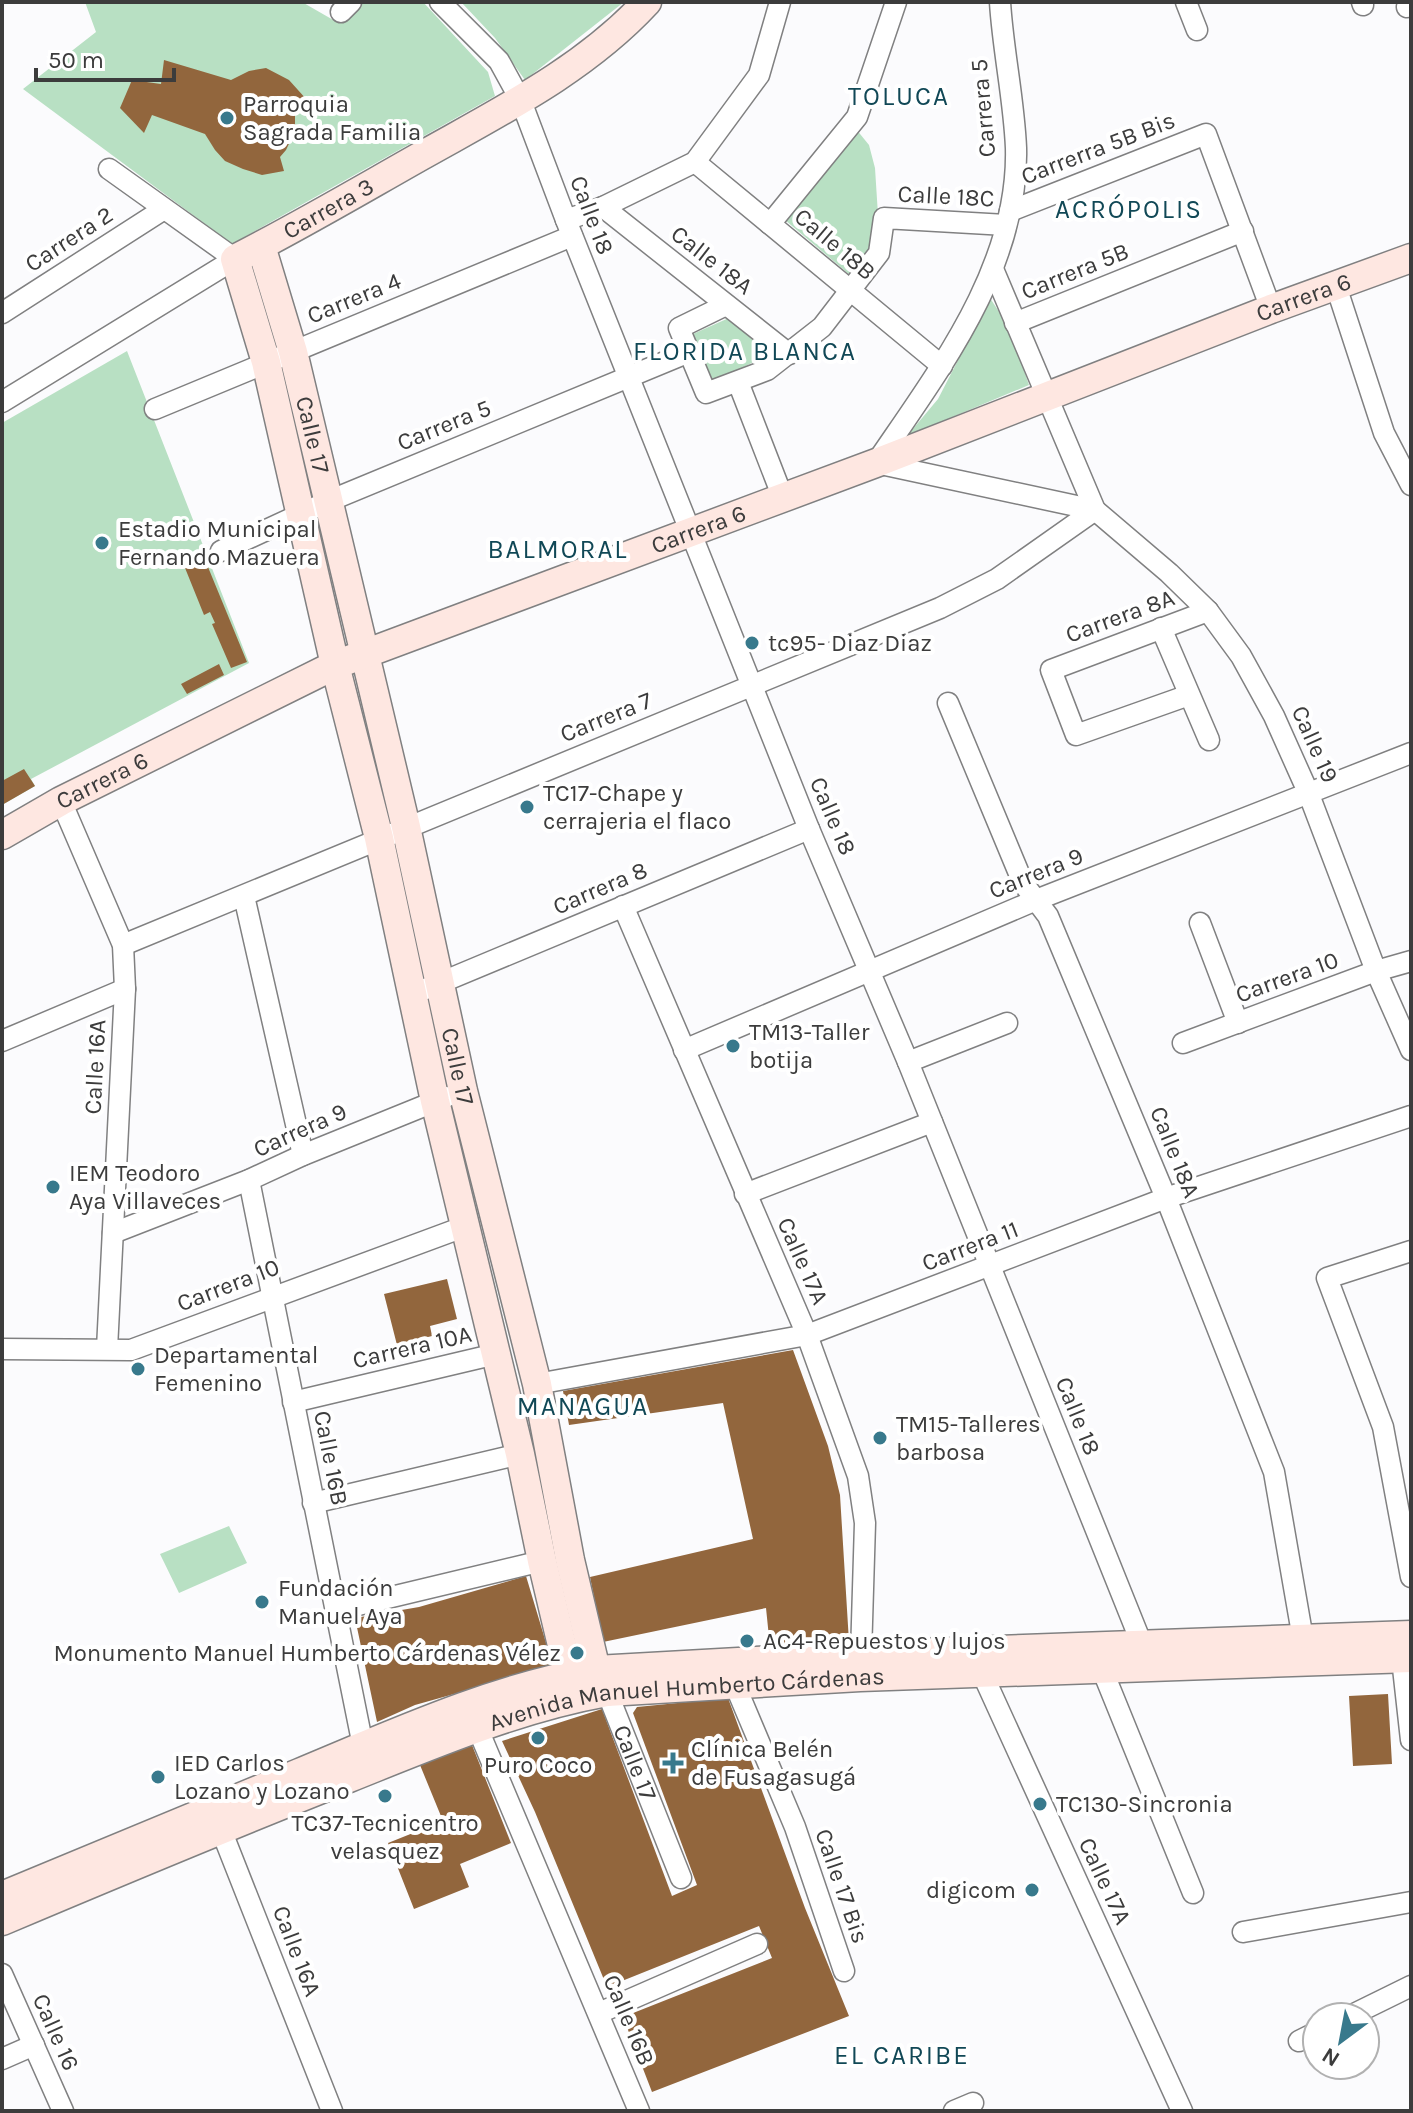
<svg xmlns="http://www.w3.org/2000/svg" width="1413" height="2113" viewBox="0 0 1413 2113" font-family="Karla,sans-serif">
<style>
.green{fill:#b8e0c3}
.building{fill:#92663d}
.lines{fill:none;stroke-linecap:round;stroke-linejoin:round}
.street-casing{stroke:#808081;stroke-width:23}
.secondary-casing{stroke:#808081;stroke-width:31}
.street{stroke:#fff;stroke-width:20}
.secondary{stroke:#fee7e1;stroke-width:28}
.poi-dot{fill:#38798c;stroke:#fff;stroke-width:3}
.labels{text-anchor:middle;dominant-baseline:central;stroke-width:8;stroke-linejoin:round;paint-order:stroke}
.poi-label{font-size:24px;fill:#3c3c3c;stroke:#fff;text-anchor:start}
.street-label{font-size:24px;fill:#3c3c3c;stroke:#fff}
.neighbourhood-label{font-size:26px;letter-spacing:2px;fill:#114856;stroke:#fff}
</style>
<rect width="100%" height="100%" fill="#fbfbfd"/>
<path class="green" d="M85,2H302L335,21L363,2H423L488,72L495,96L232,244L23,89L96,32Z
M461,2H624L525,80L495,38Z
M856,129L869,145L875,168L878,215L870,250L850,275L785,220Z
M990,298L1009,327L1029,385L907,436L938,399Z
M731,317L769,354L713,383L693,334Z
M127,351L249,663L31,779L35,786L2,805V423Z
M229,1526L247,1563L179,1593L160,1554Z"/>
<path class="building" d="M164,60L231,80L249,71L266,68L289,80L307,100L291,106L295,112V131L286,150L280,157L284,171L262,175L243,169L225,161L215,150L205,134L152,115L144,133L120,108L132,80L161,84Z
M201,550L247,662L231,668L212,624L215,623L210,612L204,615L181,558Z
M219,664L224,675L187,694L181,684Z
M24,769L35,786L2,805V781Z
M447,1279L457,1319L430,1326L432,1336L397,1345L384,1294Z
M793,1350L828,1446L840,1495L849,1642L770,1647L766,1608L603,1642L590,1577L753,1539L723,1403L569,1425L563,1391Z
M526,1576L553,1666L415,1705L377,1722L355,1618L419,1607Z
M1388,1694L1392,1764L1353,1766L1349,1696Z
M728,1698L805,1908L849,2016L652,2092L623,2017L772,1958L759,1926L607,1987L535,1812L502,1741L602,1709L672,1896L697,1885L633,1713L637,1707Z
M472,1745L511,1843L460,1864L469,1887L414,1909L388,1843L443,1821L420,1765Z"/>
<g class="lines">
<g class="street-casing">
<g id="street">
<path d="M440,2L499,61L521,101L566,220L809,829L908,1062L1147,1657"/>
<path d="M1000,2C1003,51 1014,99 1016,148C1019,267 939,370 876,463L1095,510"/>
<path d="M1186,2L1197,30"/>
<path d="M1362,2L1363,5"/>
<path d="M1407,7L1411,5"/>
<path d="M341,12L351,2"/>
<path d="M695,162L942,366"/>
<path d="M603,207L789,354"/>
<path d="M1010,211L1206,134L1271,309"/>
<path d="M566,220L603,207L695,162L759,75L780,2"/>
<path d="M770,224L857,117L896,2"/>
<path d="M993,269L1095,510L1169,573L1208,611L1241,656L1274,716L1308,792L1376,971L1411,1050"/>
<path d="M1336,286L1384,433L1411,485"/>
<path d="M726,305L679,328L706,393L767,370L822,327L879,253L884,218L1006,225"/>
<path d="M2,313L164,209"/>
<path d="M1015,323L1243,231"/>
<path d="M738,382L783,498"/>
<path d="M2,402L235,259L109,169"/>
<path d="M155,409L572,236"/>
<path d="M221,551L329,501L689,352"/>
<path d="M1161,628L1209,740"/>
<path d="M1189,695L1076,735L1051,670L1208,611"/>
<path d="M948,703L1023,883L1048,916L1166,1198L1274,1472L1303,1639"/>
<path d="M61,801L123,945L125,989L107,1349"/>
<path d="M244,896L303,1155"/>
<path d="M623,906L807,1335L858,1476L865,1523L861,1655"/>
<path d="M1200,923L1238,1023"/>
<path d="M123,945L940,608L997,579L1095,510"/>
<path d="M411,995L809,829"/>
<path d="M2,1041L125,989"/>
<path d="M1183,1043L1376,971L1411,961"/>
<path d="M684,1050L1036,900L1411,753"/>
<path d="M908,1062L1007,1023"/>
<path d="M249,1180L363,1746"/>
<path d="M745,1194L932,1122"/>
<path d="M113,1233L249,1180L303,1155L446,1097"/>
<path d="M1411,1251L1327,1278L1383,1427L1411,1577"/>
<path d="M2,1349L131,1350L466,1226"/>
<path d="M537,1384L807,1335L1166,1198L1411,1116"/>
<path d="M293,1402L496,1354"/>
<path d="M313,1503L520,1454"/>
<path d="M337,1610L542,1561"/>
<path d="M1402,1659L1411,1740"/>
<path d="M1102,1669L1193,1893"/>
<path d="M982,1673L1182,2111"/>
<path d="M735,1685L795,1827L844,1971"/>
<path id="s1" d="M607,1692L681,1878"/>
<path d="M477,1727L639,2111"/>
<path d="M216,1817L332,2111"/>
<path d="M1243,1932L1411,1902"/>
<path d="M2,1974L63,2111"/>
<path d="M599,2013L757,1944"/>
<path d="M1348,2017L1411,1986"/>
<path d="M1299,2041L1317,2032"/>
<path d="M2,2059L34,2045"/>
<path d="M954,2111L973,2103"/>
</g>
</g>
<g class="secondary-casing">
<g id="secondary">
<path id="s2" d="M261,246L293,352L406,827L463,1091L537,1384L570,1560L596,1670L607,1692"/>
<path id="s3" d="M2,835L61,801L335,665L876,463L1271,309L1411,258"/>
<path id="s4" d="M580,1697L569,1675L542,1561L520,1454L435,1101L379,838L335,665L266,362L235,259C298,227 359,191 421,156C501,111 584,70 647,2"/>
<path d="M2,1896C101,1855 200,1814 299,1773C395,1733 494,1688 596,1670L861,1655L1411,1635"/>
<path id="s5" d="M2,1921C118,1872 233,1824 349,1778C434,1744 518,1708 607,1692L860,1677L1411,1658"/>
</g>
</g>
<use href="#street" class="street"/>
<use href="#secondary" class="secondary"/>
</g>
<g class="poi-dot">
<circle cx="227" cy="118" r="8"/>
<circle cx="102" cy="543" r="8"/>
<circle cx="752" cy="643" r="8"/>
<circle cx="527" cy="807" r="8"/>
<circle cx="733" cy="1046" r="8"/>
<circle cx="53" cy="1187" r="8"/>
<circle cx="138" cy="1369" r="8"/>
<circle cx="880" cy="1438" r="8"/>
<circle cx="262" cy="1602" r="8"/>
<circle cx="747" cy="1641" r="8"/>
<circle cx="577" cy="1653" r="8"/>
<circle cx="538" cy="1738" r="8"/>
<path d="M669 1751h8v8h8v8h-8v8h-8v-8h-8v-8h8z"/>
<circle cx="158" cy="1777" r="8"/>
<circle cx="385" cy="1796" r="8"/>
<circle cx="1040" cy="1804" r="8"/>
<circle cx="1032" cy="1890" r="8"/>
</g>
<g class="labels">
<g class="poi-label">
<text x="243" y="104">Parroquia<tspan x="243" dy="28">Sagrada Familia</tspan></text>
<text x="118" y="529">Estadio Municipal<tspan x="118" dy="28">Fernando Mazuera</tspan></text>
<text x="768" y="643">tc95- Diaz Diaz</text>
<text x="543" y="793">TC17-Chape y<tspan x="543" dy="28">cerrajeria el flaco</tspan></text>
<text x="749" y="1032">TM13-Taller<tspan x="749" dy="28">botija</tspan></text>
<text x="69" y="1173">IEM Teodoro<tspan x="69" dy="28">Aya Villaveces</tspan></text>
<text x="154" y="1355">Departamental<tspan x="154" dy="28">Femenino</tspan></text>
<text x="896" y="1424">TM15-Talleres<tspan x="896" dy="28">barbosa</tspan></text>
<text x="278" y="1588">Fundación<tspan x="278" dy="28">Manuel Aya</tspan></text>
<text x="763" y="1641">AC4-Repuestos y lujos</text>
<text x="561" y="1653" text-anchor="end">Monumento Manuel Humberto Cárdenas Vélez</text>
<text x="691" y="1749">Clínica Belén<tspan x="691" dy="28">de Fusagasugá</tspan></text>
<text x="174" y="1763">IED Carlos<tspan x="174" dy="28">Lozano y Lozano</tspan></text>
<text x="538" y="1765" text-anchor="middle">Puro Coco</text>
<text x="1056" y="1804">TC130-Sincronia</text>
<text x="385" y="1823" text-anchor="middle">TC37-Tecnicentro<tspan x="385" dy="28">velasquez</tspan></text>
<text x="1016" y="1890" text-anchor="end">digicom</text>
</g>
<g class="street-label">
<text transform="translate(983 108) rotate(-95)">Carrera 5</text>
<text transform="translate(1098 148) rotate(-21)">Carrerra 5B Bis</text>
<text transform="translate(946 196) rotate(3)">Calle 18C</text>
<text stroke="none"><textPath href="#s4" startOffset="1586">Carrera 3</textPath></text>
<text transform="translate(592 215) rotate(69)">Calle 18</text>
<text transform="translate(69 239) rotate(-33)">Carrera 2</text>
<text transform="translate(835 244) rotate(40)">Calle 18B</text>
<text transform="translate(712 260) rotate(38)">Calle 18A</text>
<text transform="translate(1075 271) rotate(-22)">Carrera 5B</text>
<text stroke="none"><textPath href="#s3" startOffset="1410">Carrera 6</textPath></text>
<text transform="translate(354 298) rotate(-22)">Carrera 4</text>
<text transform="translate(444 425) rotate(-22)">Carrera 5</text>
<text stroke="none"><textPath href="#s2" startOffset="196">Calle 17</textPath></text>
<text stroke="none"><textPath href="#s3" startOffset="762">Carrera 6</textPath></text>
<text transform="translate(1120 616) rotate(-20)">Carrera 8A</text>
<text transform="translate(606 717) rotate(-22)">Carrera 7</text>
<text transform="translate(1315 744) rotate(66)">Calle 19</text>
<text stroke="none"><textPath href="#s3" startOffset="114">Carrera 6</textPath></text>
<text transform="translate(833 816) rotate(67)">Calle 18</text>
<text transform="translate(1036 873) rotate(-22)">Carrera 9</text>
<text transform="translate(600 888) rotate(-23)">Carrera 8</text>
<text transform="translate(1287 977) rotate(-20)">Carrera 10</text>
<text stroke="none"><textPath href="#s2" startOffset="844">Calle 17</textPath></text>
<text transform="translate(95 1067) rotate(-87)">Calle 16A</text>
<text transform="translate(300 1130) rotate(-24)">Carrera 9</text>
<text transform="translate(1175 1152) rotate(68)">Calle 18A</text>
<text transform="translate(970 1246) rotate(-21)">Carrera 11</text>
<text transform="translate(803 1261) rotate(66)">Calle 17A</text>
<text transform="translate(228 1285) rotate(-21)">Carrera 10</text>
<text transform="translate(412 1347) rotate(-13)">Carrera 10A</text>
<text transform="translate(1078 1416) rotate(68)">Calle 18</text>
<text transform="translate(331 1458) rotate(79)">Calle 16B</text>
<text stroke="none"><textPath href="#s5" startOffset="726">Avenida Manuel Humberto Cárdenas</textPath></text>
<text stroke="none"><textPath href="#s1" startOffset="76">Calle 17</textPath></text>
<text transform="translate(1105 1881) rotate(65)">Calle 17A</text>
<text transform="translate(842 1886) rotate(71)">Calle 17 Bis</text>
<text transform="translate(297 1951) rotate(69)">Calle 16A</text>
<text transform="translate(629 2020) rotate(67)">Calle 16B</text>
<text transform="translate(56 2032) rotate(66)">Calle 16</text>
</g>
<g class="neighbourhood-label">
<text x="899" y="96">TOLUCA</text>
<text x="1129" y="209">ACRÓPOLIS</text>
<text x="745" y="351">FLORIDA BLANCA</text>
<text x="558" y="549">BALMORAL</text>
<text x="583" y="1406">MANAGUA</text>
<text x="902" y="2055">EL CARIBE</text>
</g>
</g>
<rect width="1413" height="2113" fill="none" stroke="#3c3c3c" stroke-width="8"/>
<g transform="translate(1341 2041) rotate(212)"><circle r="38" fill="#ffffff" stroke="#b1b1b1" stroke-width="2"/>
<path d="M0-6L14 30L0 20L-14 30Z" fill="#38798c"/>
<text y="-12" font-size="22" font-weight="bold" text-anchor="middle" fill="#3c3c3c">N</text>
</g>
<path d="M36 68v12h138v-12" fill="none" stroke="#3c3c3c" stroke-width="4"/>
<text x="48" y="68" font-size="24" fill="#3c3c3c" stroke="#ffffff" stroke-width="6" paint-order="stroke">50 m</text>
</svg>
